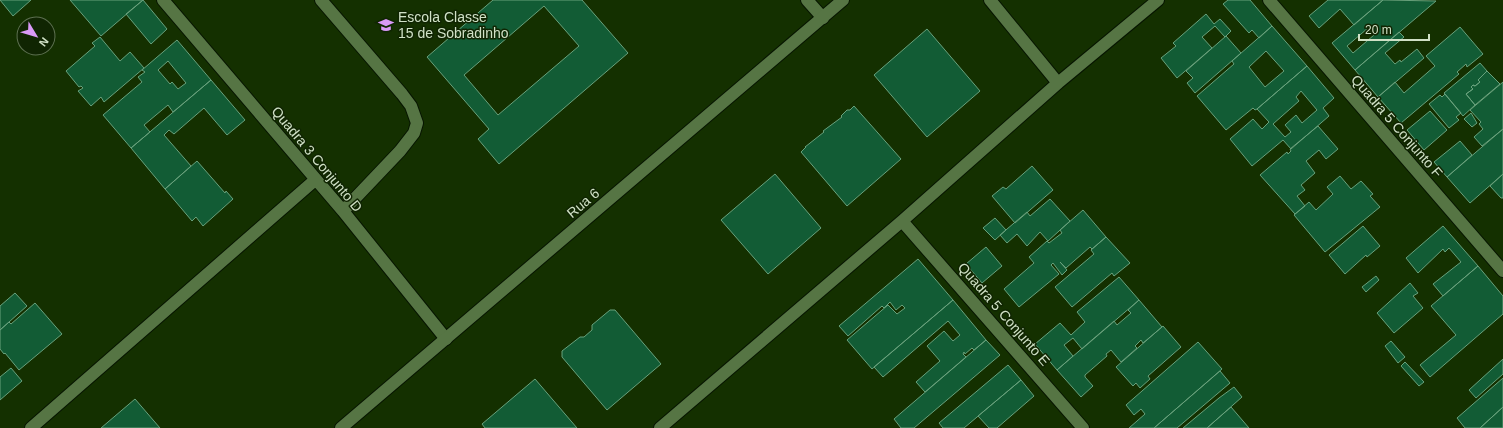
<svg xmlns="http://www.w3.org/2000/svg" width="1503" height="428" viewBox="0 0 1503 428" font-family="Helvetica,sans-serif">
<style>
.building{fill:#125c35;stroke:#68a17c;fill-rule:evenodd}
.lines{fill:none;stroke-linecap:round;stroke-linejoin:round}
.minor-casing{stroke:#071501;stroke-width:14}
.tertiary-casing{stroke:#071501;stroke-width:14}
.minor{stroke:#567544;stroke-width:12}
.tertiary{stroke:#567544;stroke-width:12}
.labels{text-anchor:middle;dominant-baseline:central;stroke-width:3;stroke-linejoin:round;paint-order:stroke}
.poi-label{font-size:14px;fill:#d0e1c6;stroke:#102502;text-anchor:start}
.street-label{font-size:14px;fill:#d0e1c6;stroke:#102502}
</style>
<rect width="100%" height="100%" fill="#143000"/>
<path class="building" d="M0,0H31L13,16Z
M70,0H143L101,36Z
M143,0L167,29L151,44L126,14Z
M493,0H582L628,53L499,164L478,139L489,129L427,57ZM544,6L579,46L498,115L464,75Z
M1228,0H1250L1272,26L1259,38L1252,30L1249,33L1223,4Z
M1328,0H1383L1354,25L1340,9L1319,28L1309,16Z
M1383,0L1436,1L1355,70L1332,43ZM1368,28L1374,35L1353,53L1347,46Z
M1206,14L1214,24L1220,19L1231,31L1225,37L1215,26L1202,37L1212,48L1177,78L1161,58L1176,46L1173,43Z
M1272,26L1307,66L1257,109L1255,110L1253,108L1226,130L1197,96L1234,64L1232,61ZM1266,51L1284,71L1265,87L1249,67Z
M1460,27L1483,54L1467,67L1466,64L1457,72L1459,74L1401,123L1378,97L1395,82L1404,93L1435,66L1426,56Z
M927,29L980,91L927,137L874,75Z
M1399,32L1404,37L1385,53L1395,64L1400,60L1401,62L1417,49L1424,58L1378,97L1355,70Z
M1226,36L1241,53L1195,93L1187,83L1193,78L1186,71Z
M100,37L120,61L130,52L144,68L104,102L101,97L91,106L78,91L83,88L81,86L79,87L66,71L95,46L92,43Z
M177,40L211,80L173,112L168,105L144,125L150,132L131,148L103,115L142,82L138,77L145,72L142,70ZM168,61L186,83L178,89L172,82L170,84L158,70Z
M1480,63L1487,71L1478,80L1480,82L1475,86L1473,85L1471,87L1473,89L1466,94L1475,105L1463,116L1444,93Z
M1307,66L1334,98L1323,108L1329,116L1291,149L1283,140L1252,166L1230,139L1253,119L1262,129L1269,122L1257,109ZM1301,91L1317,110L1302,123L1296,115L1285,125L1291,132L1285,137L1273,124L1299,101L1296,97Z
M1487,71L1500,84L1475,105L1466,94L1473,89L1471,87L1473,85L1475,86L1480,82L1478,80Z
M211,80L245,120L227,135L204,108L174,134L169,130L164,135L191,166L165,189L131,148Z
M1503,82V129L1482,146L1474,137L1483,129L1479,124L1481,122L1470,110Z
M1445,94L1461,113L1456,117L1459,120L1449,128L1429,104L1440,95L1442,97Z
M854,106L901,159L847,206L801,152L806,147H805L824,132L823,131L842,117L841,116L847,110H850Z
M1430,111L1447,130L1424,150L1407,130Z
M1471,113L1477,123L1472,127L1464,119Z
M1318,126L1338,149L1326,159L1319,150L1306,161L1315,173L1301,185L1305,190L1297,196L1305,206L1295,214L1260,175L1287,152L1288,154L1291,151L1290,149Z
M1503,129V174L1470,203L1447,177Z
M1460,141L1472,155L1447,177L1434,162Z
M197,161L225,193L226,191L233,199L203,226L196,217L192,221L165,189Z
M1032,166L1053,190L1015,223L992,196L1003,187L1006,189Z
M775,174L821,228L768,274L721,220Z
M1503,174V198H1501L1490,186Z
M1340,176L1351,189L1361,181L1373,194L1370,196L1380,207L1325,252L1294,215L1309,202L1316,210L1333,194L1327,187Z
M1050,199L1070,221L1048,241L1040,232L1027,246L1017,234L1007,243L1000,235L1027,212L1030,216Z
M1083,210L1106,237L1092,249L1090,247L1066,268L1060,262L1067,270L1062,275L1053,263L1051,265L1059,274L1019,307L1004,289L1034,263L1029,257L1047,241L1049,243L1062,233L1060,230Z
M995,218L1006,230L995,240L983,228Z
M1363,226L1380,246L1367,257L1366,255L1345,274L1329,255Z
M1443,226L1478,266L1443,296L1433,284L1461,262L1449,248L1445,252L1443,249L1418,273L1406,258Z
M1106,237L1130,263L1114,276L1112,273L1072,307L1055,287L1094,254L1091,250Z
M986,247L1002,266L982,283L966,264Z
M918,259L953,300L872,369L847,340L888,305L897,314L905,308L902,305L896,310L890,302L884,308L882,306L848,336L839,326Z
M1478,266L1503,296V314L1430,377L1420,365L1456,335L1431,306Z
M1376,276L1379,280L1366,292L1362,287Z
M1119,277L1139,300L1082,349L1073,338L1064,345L1073,356L1057,370L1035,344L1060,323L1071,335L1085,322L1077,312Z
M1410,283L1418,293L1413,296L1423,308L1394,333L1377,313Z
M15,293L27,306L0,330V306Z
M953,300L986,340L974,350L972,348L965,354L964,352L963,354L966,357L925,392L916,382L940,361L927,346L944,331L953,341L960,335L948,321L883,377L874,367Z
M1139,300L1162,327L1143,343L1141,340L1135,346L1137,348L1121,362L1111,350L1106,354L1107,356L1085,375V377L1093,386L1081,397L1057,370L1114,321L1117,325L1131,313L1128,310Z
M35,303L62,334L19,370L5,353L4,354L0,349V330L9,322L11,324Z
M610,310H615L661,364L607,410L562,357V351L580,337H584L592,330V325Z
M1163,326L1181,347L1148,376L1150,379L1140,388L1136,383L1133,386L1116,367Z
M986,340L1000,355L914,428H901L894,419Z
M1391,341L1405,357L1398,363L1385,346Z
M1198,342L1222,369L1154,428H1129L1145,414L1141,409L1134,415L1126,405Z
M1503,359V374L1476,398L1469,390Z
M1405,362L1424,382L1419,386L1401,366Z
M1008,365L1021,380L964,428H943L939,423Z
M11,368L22,381L0,400V377Z
M1220,371L1230,383L1177,428H1154Z
M1503,378V407L1480,428H1465L1457,418Z
M535,379L577,428H485L482,424Z
M1021,380L1034,396L997,428H989L978,416Z
M1234,387L1242,397L1207,428H1183L1219,398Z
M135,399L160,428H101Z
M1231,407L1249,428H1207Z
M1503,407V428H1480Z"/>
<g class="lines">
<g class="minor-casing">
<path id="minor" d="M163,0L343,211L446,339
M321,0L402,94L411,106L417,123L414,133L400,151L343,211
M807,0L823,18
M990,0L1058,83
M1269,0L1503,271
M902,221L1083,428
M31,428L315,180
M660,428L902,221L1058,83L1158,0"/>
</g>
<g class="tertiary-casing">
<path id="tertiary" d="M341,428L843,0"/>
</g>
<use href="#minor" class="minor"/>
<use href="#tertiary" class="tertiary"/>
</g>
<defs>
<g id="school-bare" transform="scale(1.2)"><path d="M0-5L7-2L0 1L-7-2ZM-4 1L0 2.5L4 1V4Q0 6-4 4Z" fill="#da9af7" stroke="#102502" stroke-width="2.5" paint-order="stroke"/></g>
</defs>
<g fill-rule="evenodd">
<use href="#school-bare" x="386" y="25"/>
</g>
<g class="labels">
<g class="poi-label">
<text x="398" y="17">Escola Classe<tspan x="398" dy="16">15 de Sobradinho</tspan></text>
</g>
<g class="street-label">
<text transform="translate(1397 126) rotate(49)">Quadra 5 Conjunto F</text>
<text transform="translate(317 159) rotate(50)">Quadra 3 Conjunto D</text>
<text transform="translate(583 203) rotate(-40)">Rua 6</text>
<text transform="translate(1004 314) rotate(49)">Quadra 5 Conjunto E</text>
</g>
</g>
<g transform="translate(36 36) rotate(128)"><circle r="19" fill="#102502" stroke="#5d7050"/>
<path d="M0-3L7 15L0 10L-7 15Z" fill="#da9af7"/>
<text y="-6" font-size="11" font-weight="bold" text-anchor="middle" fill="#d0e1c6">N</text>
</g>
<path d="M1359 34v6h70v-6" fill="none" stroke="#d0e1c6" stroke-width="2"/>
<text x="1365" y="34" font-size="12" fill="#d0e1c6" stroke="#102502" stroke-width="3" paint-order="stroke">20 m</text>
</svg>
